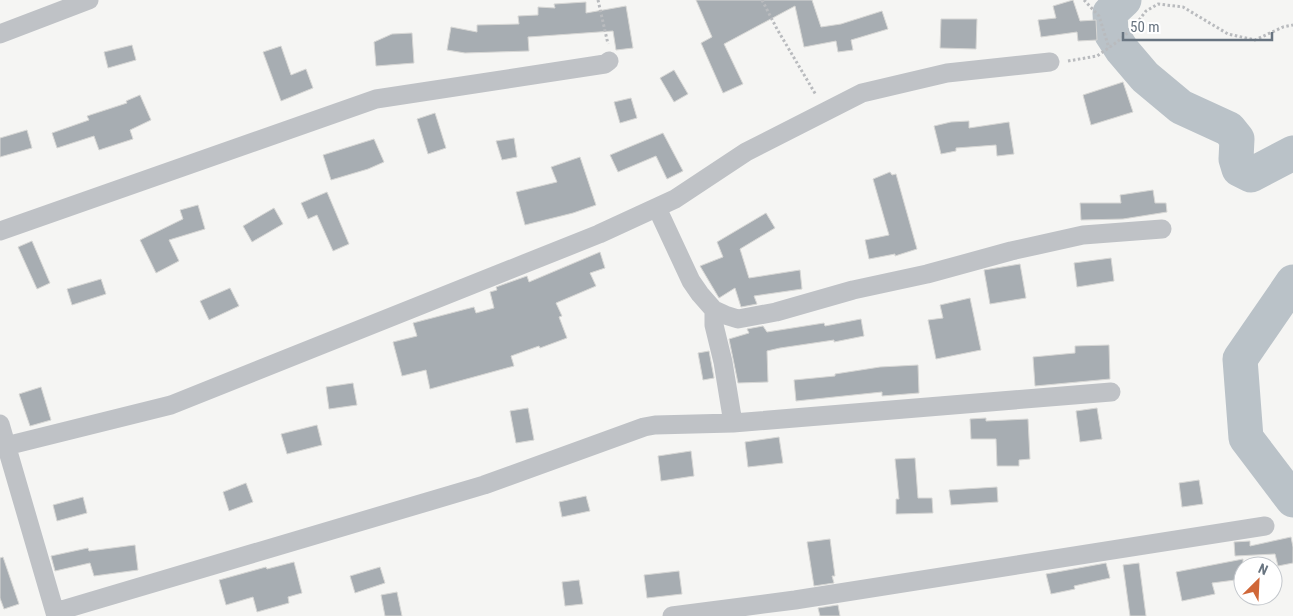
<svg xmlns="http://www.w3.org/2000/svg" width="1293" height="616" viewBox="0 0 1293 616" font-family="'Roboto Condensed',sans-serif">
<style>
.lines{fill:none;stroke-linecap:round;stroke-linejoin:round}
.river{stroke:#bac2c8;stroke-width:35}
.building{fill:#a7adb2;stroke:#d7d7d5}
.path{stroke:#b9bbbe;stroke-width:3;stroke-dasharray:2.5 2.5;stroke-linecap:butt}
.minor{stroke:#bfc2c6;stroke-width:19}
</style>
<rect width="100%" height="100%" fill="#f5f5f3"/>
<g class="lines">
<path class="river" d="M1124,0L1110,13L1111,33L1122,50L1145,77L1181,107L1229,129L1237,139L1236,159L1239,169L1251,175L1293,153
M1293,282L1240,359L1246,438L1293,500"/>
</g>
<path class="building" d="M696,0H812L821,27L841,24L882,11L888,29L851,40L853,50L838,52L836,41L804,47L795,6L724,44L743,84L723,93L701,43L712,37Z
M1073,0L1080,21L1096,20L1097,40L1078,41L1077,32L1041,37L1038,20L1056,18L1053,6Z
M586,2V13L626,6L633,48L616,50L613,31L528,37L529,51L465,53L447,50L451,27L477,32V25L519,24L518,16L538,15V7L555,8L554,4Z
M941,19H977L976,49L940,48Z
M412,33L414,63L376,66L374,42L392,34Z
M132,45L136,60L108,68L104,52Z
M281,46L291,75L306,69L313,88L281,101L263,52Z
M674,70L688,94L674,102L660,78Z
M1123,82L1133,112L1091,125L1083,95Z
M140,95L151,120L130,130L133,139L99,150L94,136L57,148L52,133L89,120L87,116L127,103L126,101Z
M631,98L637,118L620,123L614,102Z
M435,113L446,148L428,154L417,119Z
M969,121V128L1009,122L1014,154L997,156L996,145L956,148V151L941,154L934,126L951,122Z
M27,130L32,148L0,157V138Z
M663,133L683,171L667,179L656,156L618,172L610,155Z
M514,138L517,157L502,160L496,141Z
M374,139L384,162L368,169L331,180L323,155Z
M580,157L596,205L573,213L525,225L516,192L557,182L551,167Z
M890,172L892,175L896,174L917,249L895,256V254L869,259L865,240L889,235L873,179Z
M1153,190L1155,203H1166L1167,212L1123,219L1081,220L1080,203H1121L1120,195Z
M327,192L349,244L333,251L317,215L308,219L301,203Z
M198,205L205,229L169,240L179,261L156,273L140,240L183,219L180,210Z
M274,208L283,224L252,242L243,226Z
M766,213L775,228L740,249L749,278L800,270L802,289L754,296L757,304L741,307L735,288L719,298L700,266L723,257L717,242Z
M32,241L50,283L37,289L18,247Z
M600,252L605,268L590,273L596,286L556,303L562,316L559,317L567,338L540,348L539,346L511,356L514,366L430,389L426,370L402,376L393,342L417,336L413,323L474,307L476,313L494,308L490,292L497,290L496,287L527,276L529,282Z
M1111,258L1114,281L1077,287L1074,263Z
M1020,264L1026,298L990,304L984,270Z
M101,279L106,294L72,305L67,289Z
M230,288L239,306L209,320L200,301Z
M970,298L981,350L936,359L928,320L943,318L940,305Z
M861,319L864,336L834,342V340L780,348L767,351L768,382L738,383L729,339L749,333L747,329L763,326L767,332L824,323L825,326Z
M1109,345L1110,379L1035,386L1033,357L1075,353V346Z
M709,351L714,378L703,380L698,353Z
M918,365L919,393L882,396V392L796,401L794,380L835,376V374L880,367Z
M353,383L357,405L329,409L326,387Z
M41,387L51,420L30,426L19,394Z
M528,408L534,440L516,443L510,411Z
M1097,408L1102,439L1080,442L1076,411Z
M986,418V421L1028,419L1030,459L1019,460V466H997L996,439H971L970,419Z
M317,425L322,445L287,454L281,434Z
M779,437L783,463L748,467L745,442Z
M691,451L694,476L661,481L658,456Z
M915,458L918,498H932L933,513L896,514V499H899L895,459Z
M1199,480L1203,504L1182,507L1179,483Z
M246,483L253,502L229,511L223,492Z
M997,487L998,502L951,505L949,490Z
M586,496L590,511L562,517L559,502Z
M83,497L87,513L57,521L53,505Z
M1291,537L1293,547V563L1278,566L1275,554L1235,556L1234,542L1250,541V546Z
M830,539L835,576H832L834,583L814,586L807,542Z
M135,545L138,570L94,576L90,563L55,571L51,556L88,548L89,551Z
M3,557L19,604L4,609L0,598V558Z
M1243,559V579L1212,583L1215,594L1182,601L1176,572Z
M294,562L302,593L288,597L289,603L257,612L253,597L226,605L219,580L266,567L267,569Z
M1106,563L1110,578L1074,586L1075,589L1051,594L1046,574Z
M1139,563L1146,616H1130L1123,565Z
M380,567L385,583L355,593L350,576Z
M679,571L682,594L647,598L644,575Z
M579,580L583,604L565,606L562,582Z
M397,592L402,616H385L381,595Z
M838,605L840,616H820L818,608Z"/>
<g class="lines">
<path class="path" d="M598,0L608,44
M762,0L777,29L816,95
M1084,0L1099,16L1109,48
M1068,61L1097,56L1117,42L1133,28L1146,11L1158,4L1183,7L1228,34L1255,40L1283,27L1293,25"/>
<path class="minor" d="M0,34L89,0
M657,208L691,281L700,294L714,310L725,315L738,319L776,312L853,290L927,274L1011,251L1083,235L1162,229
M0,231L376,99L605,64L609,61
M714,310V325L723,362L733,423
M0,424L56,616
M6,446L171,405L599,234L675,199L746,152L862,93L947,73L1050,62
M55,612L484,485L644,427L655,425L733,423L1111,392
M672,616L795,600L1265,526"/>
</g>
<g transform="translate(1258 581) rotate(24)"><circle r="24" fill="#ffffff" stroke="#c3c7cc"/>
<path d="M0-4L9 19L0 12L-9 19Z" fill="#d06738"/>
<text y="-8" font-size="14" font-weight="bold" text-anchor="middle" fill="#687480">N</text>
</g>
<path d="M1123 32v8h149v-8" fill="none" stroke="#687480" stroke-width="2.5"/>
<text x="1130" y="32" font-size="15" fill="#687480" stroke="#ffffff" stroke-width="4" paint-order="stroke">50 m</text>
</svg>
